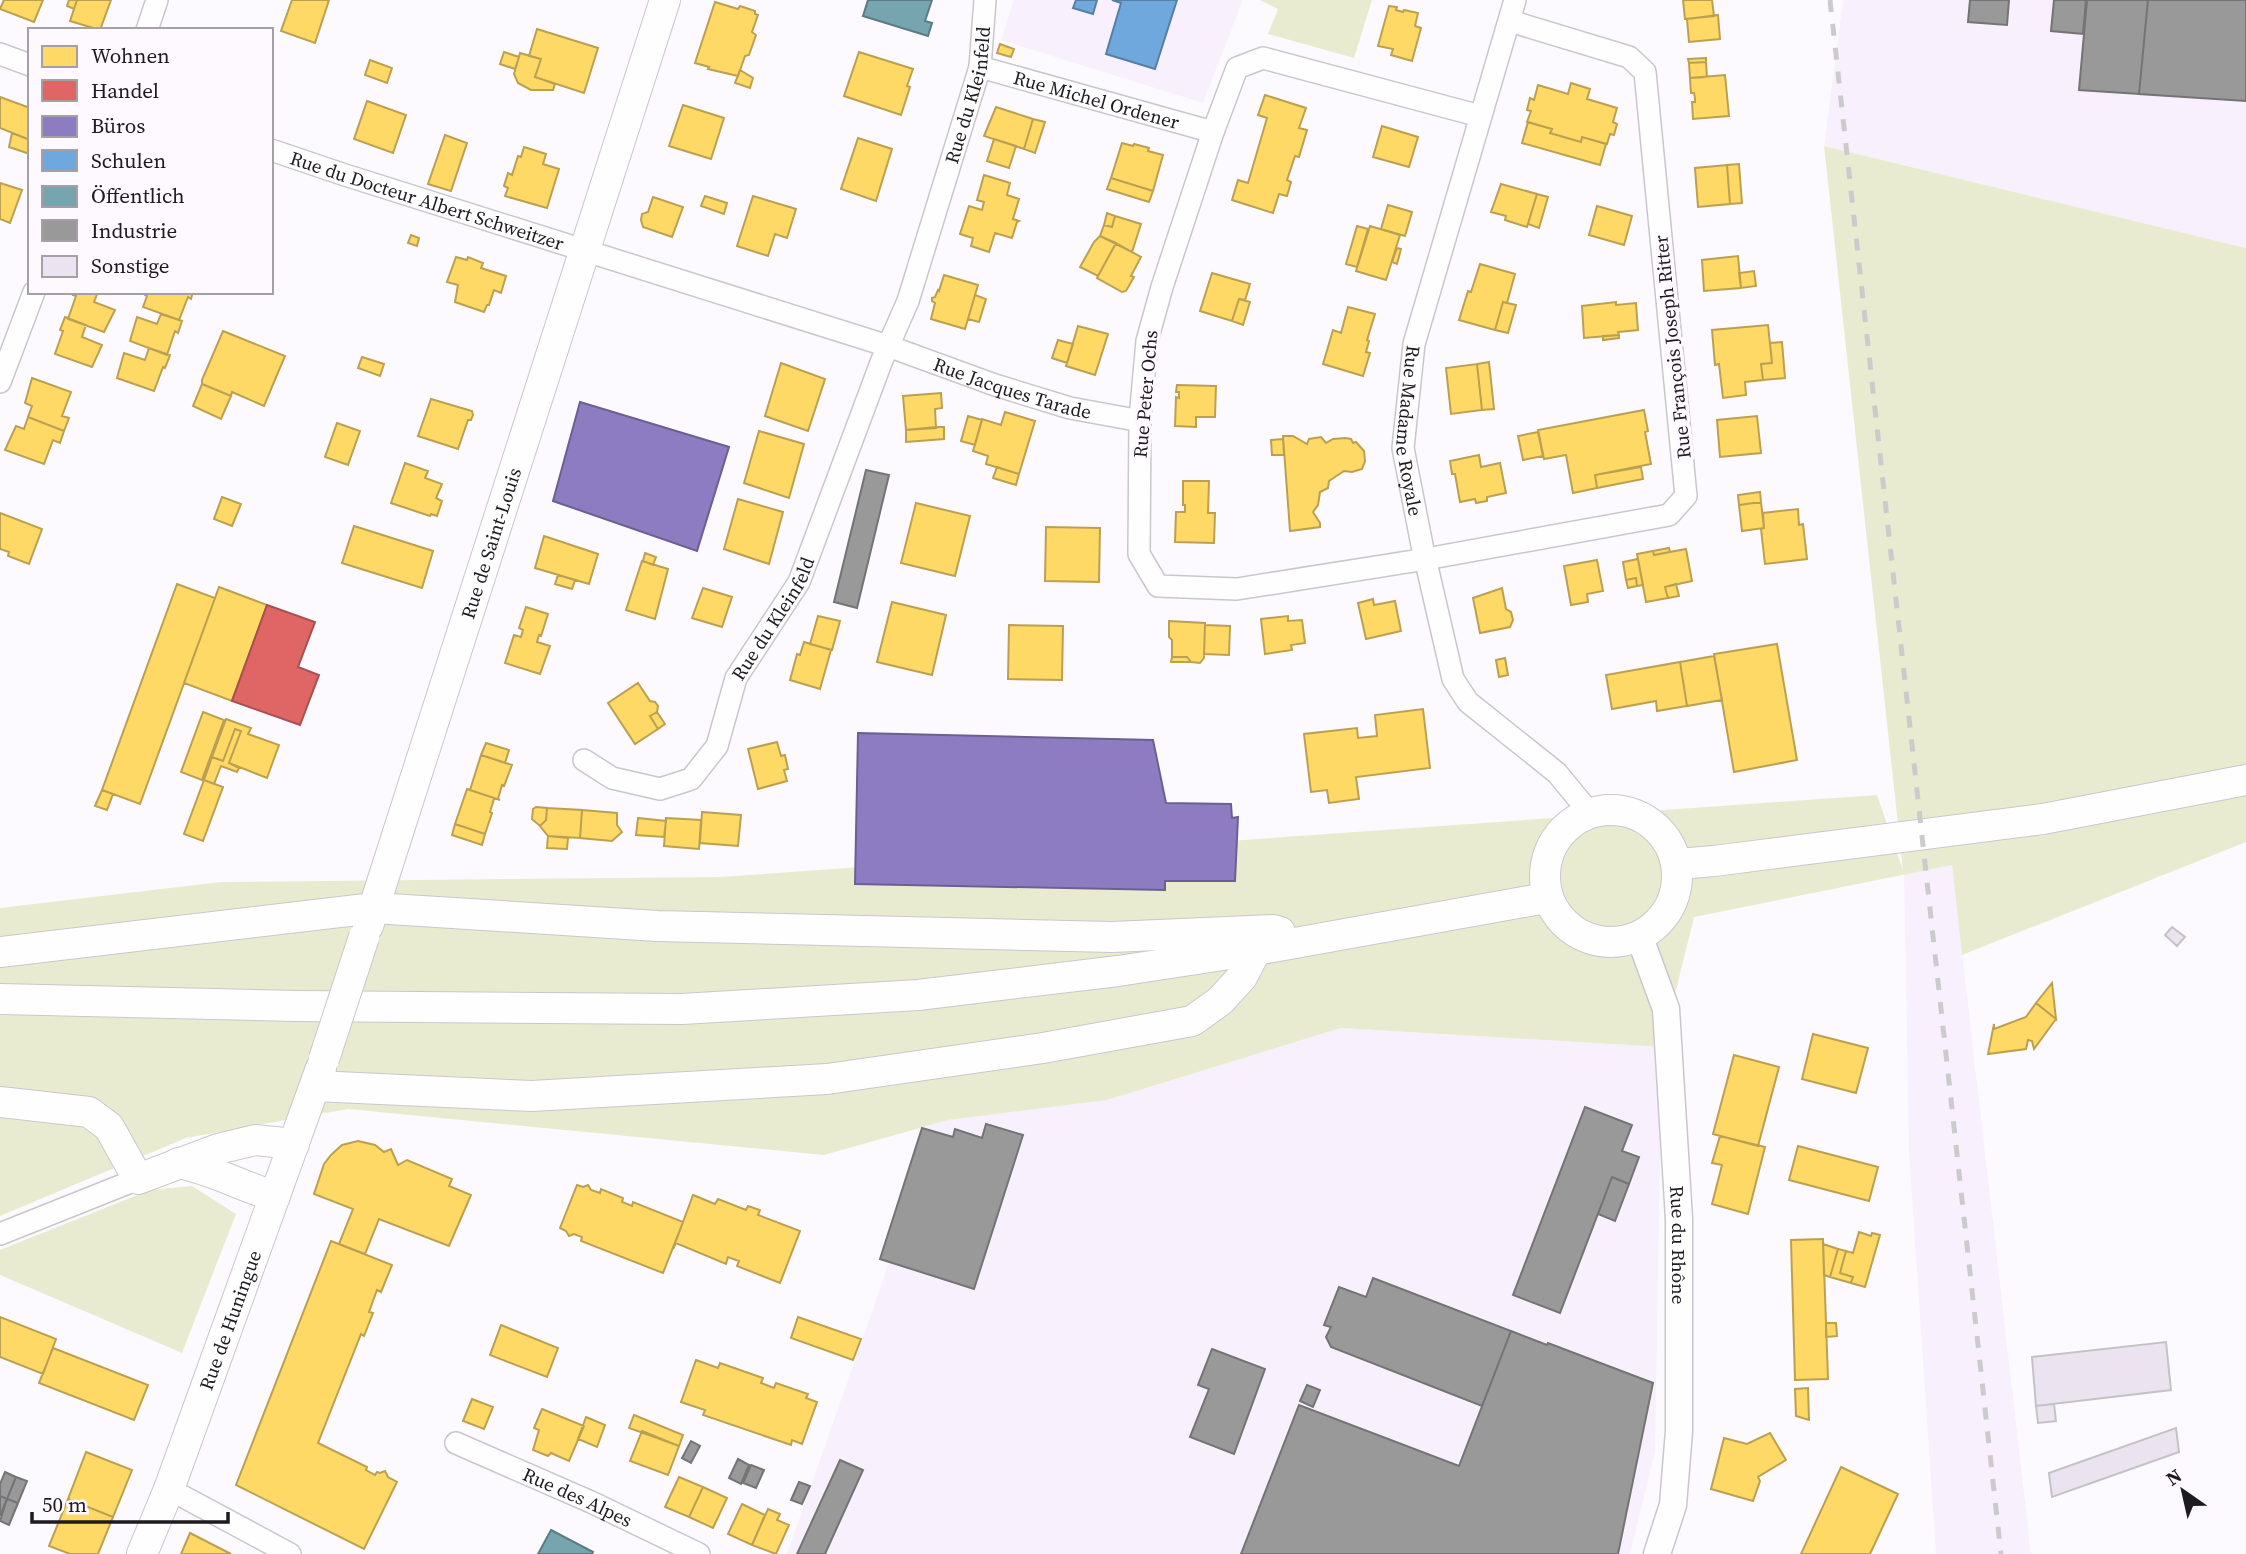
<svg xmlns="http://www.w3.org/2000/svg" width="2246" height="1554" viewBox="0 0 2246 1554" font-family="'Source Serif 4',serif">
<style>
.built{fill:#f8f1fd}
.green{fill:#e9ebd1}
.homes{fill:#ffd966;stroke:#bca051;stroke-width:2}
.shops{fill:#e06666;stroke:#a65051;stroke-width:2}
.offices{fill:#8e7cc3;stroke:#6c5f92;stroke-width:2}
.schools{fill:#6fa8dc;stroke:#577ea4;stroke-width:2}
.public{fill:#76a5af;stroke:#5c7c84;stroke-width:2}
.industry{fill:#999;stroke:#747375;stroke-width:2}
.building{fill:#ebe4f0;stroke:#c4c2c6;stroke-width:2}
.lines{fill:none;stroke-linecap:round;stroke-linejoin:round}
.minor-casing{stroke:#cac7cc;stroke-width:24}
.tertiary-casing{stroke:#cac7cc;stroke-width:29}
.secondary-casing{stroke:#cac7cc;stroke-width:32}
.minor{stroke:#fffeff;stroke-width:21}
.tertiary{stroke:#fffeff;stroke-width:26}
.secondary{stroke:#fffeff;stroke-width:30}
.rail{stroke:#cccbcc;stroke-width:5;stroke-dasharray:12 12;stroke-linecap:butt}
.secondary-bridge-casing{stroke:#cac7cc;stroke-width:32;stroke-linecap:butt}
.secondary-bridge{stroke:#fffeff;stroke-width:30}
.labels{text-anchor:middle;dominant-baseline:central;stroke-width:7;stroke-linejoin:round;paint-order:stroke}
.street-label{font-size:19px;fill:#1e1b20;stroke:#fdf9ff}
</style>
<rect width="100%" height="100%" fill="#fcfafe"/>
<path class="built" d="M1014,0H1243L1203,103L1001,40Z
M1843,0H2246V248L1824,146Z
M1952,865L2031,1554H1936L1909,1152L1904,874Z
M1341,1028L1662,1047L1655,1452L1630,1554H787L889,1263L880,1259L922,1128L948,1120L1107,1100Z"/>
<path class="green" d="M1260,0H1372L1354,58L1268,34L1278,9Z
M1824,146L2246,248V842L1962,955L1952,865L1694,917L1662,1047L1341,1028L1107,1100L948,1120L824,1155L348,1109L186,1138L0,1216V908L221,882L720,877L1877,795L1903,870Z
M192,1186L236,1214L182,1353L0,1275V1250L150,1190Z"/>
<path class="homes" d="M4,0H43L34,22L0,9Z
M69,0H77L74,9L67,6Z
M77,0H111L100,30L70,21Z
M292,0H329L315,43L281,31Z
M1683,0H1712L1714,16L1685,19Z
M715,2L738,9L740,6L755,11V14L758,15L752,32L756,35L749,55L745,56L738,76L708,69L709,67L695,63Z
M1389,6L1397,7L1396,10L1403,12L1404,10L1418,13L1415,26L1421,28L1412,61L1391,55L1393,49L1378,46Z
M1718,15L1720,39L1689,42L1687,19Z
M537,29L598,48L584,93L535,77L541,59L529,56Z
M1000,44L1014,49L1011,57L997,53Z
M504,52L519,57L515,69L500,64Z
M859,52L913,69L907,86L910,87L901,115L844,96Z
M520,53L541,59L535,77L555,84L553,90H531L518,83L514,74Z
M1706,58V62L1689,63L1688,59Z
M370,60L392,68L387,83L365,75Z
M1706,62L1707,77L1690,78L1689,63Z
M740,70L753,78L750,88L735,83Z
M1725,75L1729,116L1693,119L1692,102H1695V98L1694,93H1691L1690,78Z
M1571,83L1590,89L1587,99L1617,108L1613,122L1617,124L1614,135L1610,134L1607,144L1582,137L1581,142L1550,133L1552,129L1527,122L1531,111L1527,110L1530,98L1534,100L1538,85L1568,94Z
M1265,95L1306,108L1299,128L1307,130L1299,157L1295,156L1287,180L1291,182L1287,196L1279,194L1273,213L1232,200L1238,180L1248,183L1267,118L1258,115Z
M0,97L30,108V140L0,128Z
M367,101L406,115L393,153L354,139Z
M683,105L724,118L711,159L669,146Z
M996,107L1033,119L1024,149L984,136Z
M1033,119L1045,122L1035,153L1024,149Z
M1528,122L1552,129L1550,133L1581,142L1582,137L1606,144L1600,165L1522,143Z
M1382,126L1418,137L1409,167L1373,157Z
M12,133L30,140V154L9,147Z
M445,135L467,143L451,191L428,184Z
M858,138L892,149L876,201L841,189Z
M994,139L1016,146L1009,168L987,161Z
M1122,143L1133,146L1134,144L1149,148L1148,151L1163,155L1153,191L1111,178Z
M524,147L546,154L543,164L559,169L547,208L505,196L508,188L504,186L508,173L512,175L518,156L521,157Z
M1739,164L1742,203L1730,204L1727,165Z
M1727,165L1730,204L1698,207L1695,168Z
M984,175L1010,183L1007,195L1019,199L1013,219L1019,221L1017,222L1012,238L995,233L989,252L971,246L973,238L960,234L969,206L982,210L984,202L977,200Z
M1111,178L1153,191L1149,202L1107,189Z
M0,183L22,190L10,223L0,219Z
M1501,184L1537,194L1527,227L1505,220L1506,216L1491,212Z
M1537,194L1548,197L1539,228L1528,224Z
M705,196L727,203L724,214L701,206Z
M753,196L796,209L787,238L775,234L768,256L737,246Z
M653,197L683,207L672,237L643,227L641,220L642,214L648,212Z
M1388,205L1412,212L1405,236L1381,229Z
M1597,206L1632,216L1624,245L1589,235Z
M1107,213L1115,216L1112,227L1104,225Z
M1115,216L1141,224L1132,252L1100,236L1104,225L1112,227Z
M1357,226L1368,229L1357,267L1346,264Z
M1370,226L1400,235L1386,280L1356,271Z
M411,235L419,238L417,246L408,243Z
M1100,236L1116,243L1098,276L1080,267L1094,242Z
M1116,243L1141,257L1131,276L1134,277L1126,291L1122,292L1097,278Z
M1397,248L1401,249L1397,264L1392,262Z
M1738,256L1741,288L1704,291L1702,260Z
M456,257L467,260L468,257L483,263L481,268L506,276L501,293L494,290L489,305H487L484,312L455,302L458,285L447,282Z
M1480,264L1515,274L1507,303L1503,302L1495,330L1459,320L1468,291L1471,292Z
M1754,271L1756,286L1741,288L1739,273Z
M1212,273L1250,284L1245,300L1239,299L1232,321L1200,311Z
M944,275L978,285L965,329L931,319L935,303L932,301V298L935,297L938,290L939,291Z
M74,292H98L94,302L115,310L104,332L68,319L76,296L73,295Z
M146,292H193L191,299L188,297L179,320L143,307L147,296L145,295Z
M975,295L986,299L979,322L968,319Z
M1239,299L1250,302L1243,325L1232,321Z
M1503,302L1516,305L1508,333L1495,330Z
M1616,302V305L1636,303L1638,330L1618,332L1619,335L1584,338L1582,306Z
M1348,307L1375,314L1367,340L1369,341L1366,352L1370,353L1363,376L1323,364L1333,330L1341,333Z
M161,314L182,321L178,333L175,331L167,355L130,341L137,317L157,324Z
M65,317L86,325L82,337L102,345L92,367L55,354L63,331L60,330Z
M1768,325L1772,363L1761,364L1763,380L1745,382L1746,395L1723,398L1719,364L1715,365L1712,330Z
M1078,326L1108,334L1095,375L1066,366Z
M223,331L285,356L264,406L232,392L231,396L202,384V380Z
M1619,335V338L1603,340V336Z
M1058,340L1073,344L1067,363L1052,358Z
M1782,342L1785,378L1763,380L1761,364L1772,363L1770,343Z
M149,348L170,355L165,368L163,367L154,391L117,378L124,353L145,360Z
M362,357L384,364L380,376L358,368Z
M1489,362L1494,409L1482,410L1477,364Z
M781,363L825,379L808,431L765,416Z
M1477,364L1482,410L1451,414L1446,368Z
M32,378L71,392L62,416L69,418L64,431L28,417L32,406L25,403Z
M202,384L231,396L221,419L193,406Z
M1177,385L1216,386L1215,417H1196V427L1175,426L1176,397L1179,398V392H1176Z
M941,393L942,408L935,409L936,428L906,430L903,396Z
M431,399L472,411L473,415L471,420H468L458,449L418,436Z
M1644,410L1648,431L1645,432L1651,464L1595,475L1597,488L1573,493L1566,455L1544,459L1538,430Z
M1005,412L1035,421L1019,474L986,464L988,456L973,451L982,419L1001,425Z
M968,416L982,420L975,445L961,441Z
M1757,416L1761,453L1720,457L1717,420Z
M28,417L64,431L60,443L53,440L44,464L5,450L16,426L24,429Z
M337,423L360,431L348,465L325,457Z
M936,427H944V439L906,442V430Z
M759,431L804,444L789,498L744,483Z
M1538,432L1543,456L1523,460L1518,436Z
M1283,436H1293L1307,444L1309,439L1321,437L1326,443L1333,439L1345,438L1351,439L1353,443L1356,442L1364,451L1365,461L1362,469L1352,472L1344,471L1329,481L1328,488L1320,492L1318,505L1313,512L1320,523V527L1290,531Z
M1283,439L1284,455H1272L1271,440Z
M1479,455L1481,467L1500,463L1506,493L1487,497V501L1476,503L1475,499L1460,502L1455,474H1452L1450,461Z
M405,463L428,471L425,478L442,484L436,498L442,501L437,516L431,514L430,516L391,503Z
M997,467L1019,474L1016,485L993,478Z
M1641,467L1643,479L1597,488L1595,475Z
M1183,481H1209L1208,513H1215L1214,543L1175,542L1176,512H1185V505H1183Z
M1760,492L1761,502L1739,505L1738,495Z
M222,497L241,504L232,526L214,519Z
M738,499L783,512L769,564L724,549Z
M1761,502L1764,528L1742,531L1739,505Z
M916,503L970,516L955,576L901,563Z
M1798,509L1799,525L1803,524L1807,559L1765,564L1761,529L1764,528L1763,513Z
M0,513L42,529L29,564L8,556L9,552L0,549Z
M354,526L433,551L422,588L342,563Z
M1046,527L1100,528L1099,582L1045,581Z
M544,536L598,554L589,584L535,568Z
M1669,548L1670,552L1654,555L1653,551Z
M1686,549L1692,581L1665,587L1668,598L1646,602L1637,554L1653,551L1654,555Z
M645,553L656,557L653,565L643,561Z
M1638,559L1643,585L1637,586L1636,578L1626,580L1623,562Z
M1597,560L1603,591L1587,594L1588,602L1571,605L1564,566Z
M642,561L668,569L655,619L626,610Z
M558,575L575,580L572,589L555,584Z
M1636,578L1637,586L1628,588L1626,580Z
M177,584L215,598L140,804L102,790Z
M1676,584L1679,596L1668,598L1665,587Z
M219,587L267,605L232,701L184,683Z
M703,588L732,597L722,627L692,618Z
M1502,588L1506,609L1511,612L1513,620L1510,627L1480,633L1473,598Z
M1373,599L1374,605L1395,601L1401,631L1366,639L1358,603Z
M892,602L946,615L932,675L877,662Z
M526,607L548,614L541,636L539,635L537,642L550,646L540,674L505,663L514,635L521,637L523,630L519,628Z
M818,616L840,621L832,650L810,644Z
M1288,616V621L1302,620L1305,643L1291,645L1292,650L1265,654L1261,619Z
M1169,621L1205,623L1204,658L1200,663L1191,662L1187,657H1172V640L1169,637Z
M1009,625L1063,626L1062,680L1008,679Z
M1205,625L1230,626L1229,655L1204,654Z
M804,642L831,650L820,689L790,680L797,654L800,655Z
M1777,644L1797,760L1734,772L1714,654Z
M1714,656L1722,700L1687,706L1680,662Z
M1172,657H1187L1191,662H1171Z
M1505,658L1508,675L1499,677L1496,660Z
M1680,662L1687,706L1657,711L1656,701L1612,709L1606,675Z
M638,683L650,701L655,702L658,706L657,712L650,716L658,729L635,744L608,703Z
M1423,709L1430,768L1356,777L1359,799L1329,803L1327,790L1311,792L1304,734L1357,728L1358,738L1377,736L1375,715Z
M203,712L224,720L202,780L181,772Z
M657,712L665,724L658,729L650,716Z
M226,719L251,728L248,734L279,745L267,778L229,763L241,731L235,729L223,761L212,757Z
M235,729L241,731L229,763L239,768L237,772L221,766L214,784L204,780L212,757L223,761Z
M777,742L781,756L785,755L788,769L784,770L787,781L758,789L748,749Z
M486,743L509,750L505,763L481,755Z
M481,755L512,765L504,786L502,785L498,799L500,800L470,790Z
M204,780L223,787L203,841L184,834Z
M467,789L497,799H494L490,812L492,813L485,834L455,824Z
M102,790L113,794L107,810L95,806Z
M536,807L547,808L546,820L540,826L532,819L533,809Z
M547,808L582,810L580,838L548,836L540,826L546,820Z
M582,810L617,813V825L622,832L612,841L580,838Z
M702,812L741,815L738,846L700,843Z
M638,818L666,821L664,837L636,835Z
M666,818L701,820L699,849L664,846Z
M455,824L485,834L482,845L452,835Z
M548,836L568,838L567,849L547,848Z
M2052,983L2056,1019L2036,1003Z
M2036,1003L2056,1019L2034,1049L2032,1041L2028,1040L2026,1049L1988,1054L1994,1024V1029L2026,1017Z
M1813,1034L1868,1048L1856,1093L1802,1079Z
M1734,1055L1779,1067L1758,1146L1713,1134Z
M1720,1136L1765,1147L1748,1214L1712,1204L1722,1165L1712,1163Z
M358,1141L375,1145L384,1152L391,1149L398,1165L407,1160L452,1179L449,1186L471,1195L449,1246L379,1219L365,1254L339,1244L353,1209L314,1194L324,1164L331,1155L342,1145Z
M1798,1146L1878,1167L1869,1201L1789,1180Z
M577,1185L583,1187L588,1185L591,1190L600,1193L601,1189L623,1198L622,1202L632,1206L633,1202L683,1222L663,1273L581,1241L582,1237L574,1234L569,1236L566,1231L560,1228Z
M693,1195L715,1204L718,1199L746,1210L748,1206L760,1210L758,1215L800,1231L780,1283L737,1266L739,1261L728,1257L726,1264L676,1243L673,1249Z
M1859,1232L1871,1236L1872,1233L1880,1235L1865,1287L1851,1283L1853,1277L1840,1273L1846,1251L1853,1253Z
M1823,1239L1828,1379L1795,1380L1791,1240Z
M331,1241L392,1265L381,1292L377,1290L369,1312L373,1313L364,1336L361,1334L318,1443L367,1467L366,1470L375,1475L377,1472L380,1473L385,1471L388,1477L397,1482L364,1549L236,1485Z
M1823,1244L1838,1249L1830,1277L1824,1275Z
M1838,1249L1846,1251L1840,1273L1853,1277L1851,1283L1830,1277Z
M0,1317L56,1339L43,1374L0,1357Z
M798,1317L861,1339L853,1360L791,1338Z
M1826,1323H1836L1837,1336L1826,1337Z
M501,1325L558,1348L547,1377L490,1355Z
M53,1348L148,1385L134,1420L39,1383Z
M696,1360L718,1368L720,1363L763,1378L761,1383L774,1388L776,1383L808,1394L806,1398L817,1402L802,1444L792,1440L791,1445L703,1415L705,1410L681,1402Z
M1808,1388L1809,1420L1796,1416L1795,1389Z
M472,1399L493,1407L484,1429L463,1421Z
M542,1409L584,1426L569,1461L551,1453L548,1456L533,1450L539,1430L534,1428Z
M634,1415L683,1435L679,1446L629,1428Z
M586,1417L605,1425L597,1447L578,1439Z
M642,1431L679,1446L668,1475L630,1461Z
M1770,1433L1786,1460L1758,1477L1760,1481L1753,1501L1711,1489L1724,1438L1747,1444Z
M86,1452L132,1470L113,1517L68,1499Z
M1841,1467L1898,1494L1870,1554H1801Z
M679,1477L703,1487L689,1517L665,1507Z
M703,1487L727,1498L713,1528L689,1517Z
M68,1499L113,1517L98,1554H70L49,1546Z
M742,1504L765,1515L752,1545L728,1534Z
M768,1509L780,1514L777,1520L789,1525L776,1554L752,1545Z
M190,1533L231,1554H181Z"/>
<path class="shops" d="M267,605L315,622L298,667L319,675L300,725L232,701Z"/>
<path class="offices" d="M580,402L729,447L697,551L553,501Z
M858,733L1153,740L1166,803L1231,804L1232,818L1238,817L1235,881H1165V890L855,884Z"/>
<path class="schools" d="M1076,0H1097L1093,14L1073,8Z
M1112,0H1177L1155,69L1106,54L1121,3Z"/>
<path class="public" d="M868,0H932L925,21L932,23L928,36L863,16Z
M551,1530L593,1552L592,1554H538Z"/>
<path class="industry" d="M1970,0H2009L2007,25L1968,22Z
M2054,0H2086L2083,34L2051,31Z
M2087,0H2148L2139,94L2079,90Z
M2148,0H2246V101L2139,94Z
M866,470L889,475L857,608L834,602Z
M1585,1107L1632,1125L1622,1151L1639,1157L1629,1184L1612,1177L1560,1313L1513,1295Z
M986,1124L1023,1135L974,1289L880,1259L922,1128L953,1137L955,1129L982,1138Z
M1612,1177L1629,1184L1615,1221L1598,1214Z
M1373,1278L1511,1331L1482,1406L1331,1347L1326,1337L1331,1327L1324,1325L1339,1287L1366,1297Z
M1511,1331L1547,1345L1548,1343L1653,1383L1618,1554H1241L1299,1405L1459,1466Z
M1212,1349L1265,1369L1234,1454L1190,1437L1209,1389L1198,1385Z
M1307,1385L1320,1390L1313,1407L1300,1401Z
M691,1441L700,1446L691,1463L682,1458Z
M738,1459L749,1465L741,1484L729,1478Z
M840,1460L863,1470L825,1554H797Z
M751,1465L764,1470L756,1488L743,1483Z
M5,1472L16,1477L7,1499L0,1496V1484Z
M16,1477L27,1481L18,1503L7,1499Z
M799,1482L810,1486L802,1504L791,1500Z
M0,1496L7,1499L0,1516Z
M7,1499L18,1503L9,1525L0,1521Z"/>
<path class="building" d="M2172,927L2185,937L2177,946L2165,935Z
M2166,1342L2171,1390L2036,1406L2032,1357Z
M2054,1404L2056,1421L2038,1423L2036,1406Z
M2176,1428L2179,1452L2052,1497L2049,1473Z"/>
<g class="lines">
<g class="minor-casing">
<g id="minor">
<path id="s1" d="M1515,0L1414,344L1403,448L1422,545L1453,679L1468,702L1557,773L1589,812"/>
<path d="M147,30L157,0"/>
<path d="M0,54L30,65"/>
<path id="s2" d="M980,67L1213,132"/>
<path d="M1480,116L1263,58L1237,68L1213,132L1162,287L1147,341L1140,418L1139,554L1158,586L1237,589L1426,559L1669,515L1686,496L1645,72L1629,57L1510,21"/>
<path id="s3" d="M271,150L345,175L888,346L995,385L1070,408L1130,419L1140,418"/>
<path d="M0,382L34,292"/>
<path id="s4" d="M584,760L612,778L660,789L691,779L717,746L736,678L799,582L882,360L908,301L980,67L985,0"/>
<path d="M0,1234L138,1179"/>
<path id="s5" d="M456,1443L591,1502L699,1554"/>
<path d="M169,1489L290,1554"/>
</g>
</g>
<g class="tertiary-casing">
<g id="tertiary">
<path id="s6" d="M1640,938L1666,1009L1679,1219V1431L1673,1505L1657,1554"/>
</g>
</g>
<g class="secondary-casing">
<g id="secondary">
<circle cx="1611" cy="876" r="66"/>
<path d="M1678,864L1714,861L2043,819L2246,780"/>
<path id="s7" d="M368,926L665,0"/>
<path d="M0,952L374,908L657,926L1112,937L1273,930L1280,932"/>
<path d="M0,999L295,1006L682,1009L918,995L1118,971L1256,950L1546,898"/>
<path d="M315,1086L532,1096L827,1079L1043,1048L1192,1021L1220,1001L1242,977L1256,950"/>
<path d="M0,1102L89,1112L109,1127L138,1179L218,1149L255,1140L294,1144"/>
<path d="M178,1163C212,1169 242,1187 275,1196"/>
<path id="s8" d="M142,1554L169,1489L321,1068"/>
</g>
</g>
<use href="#minor" class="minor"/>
<use href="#tertiary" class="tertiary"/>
<use href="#secondary" class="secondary"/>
<path class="rail" d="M1830,0L2001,1554"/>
<g class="secondary-bridge-casing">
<path id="secondary-bridge" d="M324,1059L364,937"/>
</g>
<use href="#secondary-bridge" class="secondary-bridge"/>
</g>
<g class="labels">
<g class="street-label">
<text stroke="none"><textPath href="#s4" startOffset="859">Rue du Kleinfeld</textPath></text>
<text stroke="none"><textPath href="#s2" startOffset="121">Rue Michel Ordener</textPath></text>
<text stroke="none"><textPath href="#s3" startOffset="164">Rue du Docteur Albert Schweitzer</textPath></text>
<text transform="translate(1672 347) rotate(-96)">Rue François Joseph Ritter</text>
<text stroke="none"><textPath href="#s3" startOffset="779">Rue Jacques Tarade</textPath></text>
<text transform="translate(1145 394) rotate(-85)">Rue Peter Ochs</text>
<text stroke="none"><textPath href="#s1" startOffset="446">Rue Madame Royale</textPath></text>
<text stroke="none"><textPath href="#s7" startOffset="402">Rue de Saint-Louis</textPath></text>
<text stroke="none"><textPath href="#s4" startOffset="298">Rue du Kleinfeld</textPath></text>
<text stroke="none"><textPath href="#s6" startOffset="312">Rue du Rhône</textPath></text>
<text stroke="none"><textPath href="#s8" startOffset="250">Rue de Huningue</textPath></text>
<text stroke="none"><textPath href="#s5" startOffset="133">Rue des Alpes</textPath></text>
</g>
</g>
<rect x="28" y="28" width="245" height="266" fill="#fdf9ff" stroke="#a4a0a6" stroke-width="2"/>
<rect x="42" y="46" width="35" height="21" fill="#ffd966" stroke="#a4a0a6" stroke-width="2"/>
<text x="91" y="63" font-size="21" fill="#1e1b20">Wohnen</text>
<rect x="42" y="80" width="35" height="21" fill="#e06666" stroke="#a4a0a6" stroke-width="2"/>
<text x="91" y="98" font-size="21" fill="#1e1b20">Handel</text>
<rect x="42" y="116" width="35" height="21" fill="#8e7cc3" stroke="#a4a0a6" stroke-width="2"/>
<text x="91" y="133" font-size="21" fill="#1e1b20">Büros</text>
<rect x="42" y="150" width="35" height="21" fill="#6fa8dc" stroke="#a4a0a6" stroke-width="2"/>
<text x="91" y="168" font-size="21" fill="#1e1b20">Schulen</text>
<rect x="42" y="186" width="35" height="21" fill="#76a5af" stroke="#a4a0a6" stroke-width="2"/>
<text x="91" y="203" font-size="21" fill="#1e1b20">Öffentlich</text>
<rect x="42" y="220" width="35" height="21" fill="#999999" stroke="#a4a0a6" stroke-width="2"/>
<text x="91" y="238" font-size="21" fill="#1e1b20">Industrie</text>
<rect x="42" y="256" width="35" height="21" fill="#ebe4f0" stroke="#a4a0a6" stroke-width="2"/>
<text x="91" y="273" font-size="21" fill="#1e1b20">Sonstige</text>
<g transform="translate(2183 1491) rotate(326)" stroke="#fdf9ff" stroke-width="5" paint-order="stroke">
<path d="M0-5L12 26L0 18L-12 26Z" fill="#1e1b20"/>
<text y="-10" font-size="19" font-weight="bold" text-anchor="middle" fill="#1e1b20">N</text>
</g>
<path d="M32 1512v10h196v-10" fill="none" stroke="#1e1b20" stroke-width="3.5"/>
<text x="42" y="1512" font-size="21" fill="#1e1b20" stroke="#fdf9ff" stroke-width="5" paint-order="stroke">50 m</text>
</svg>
